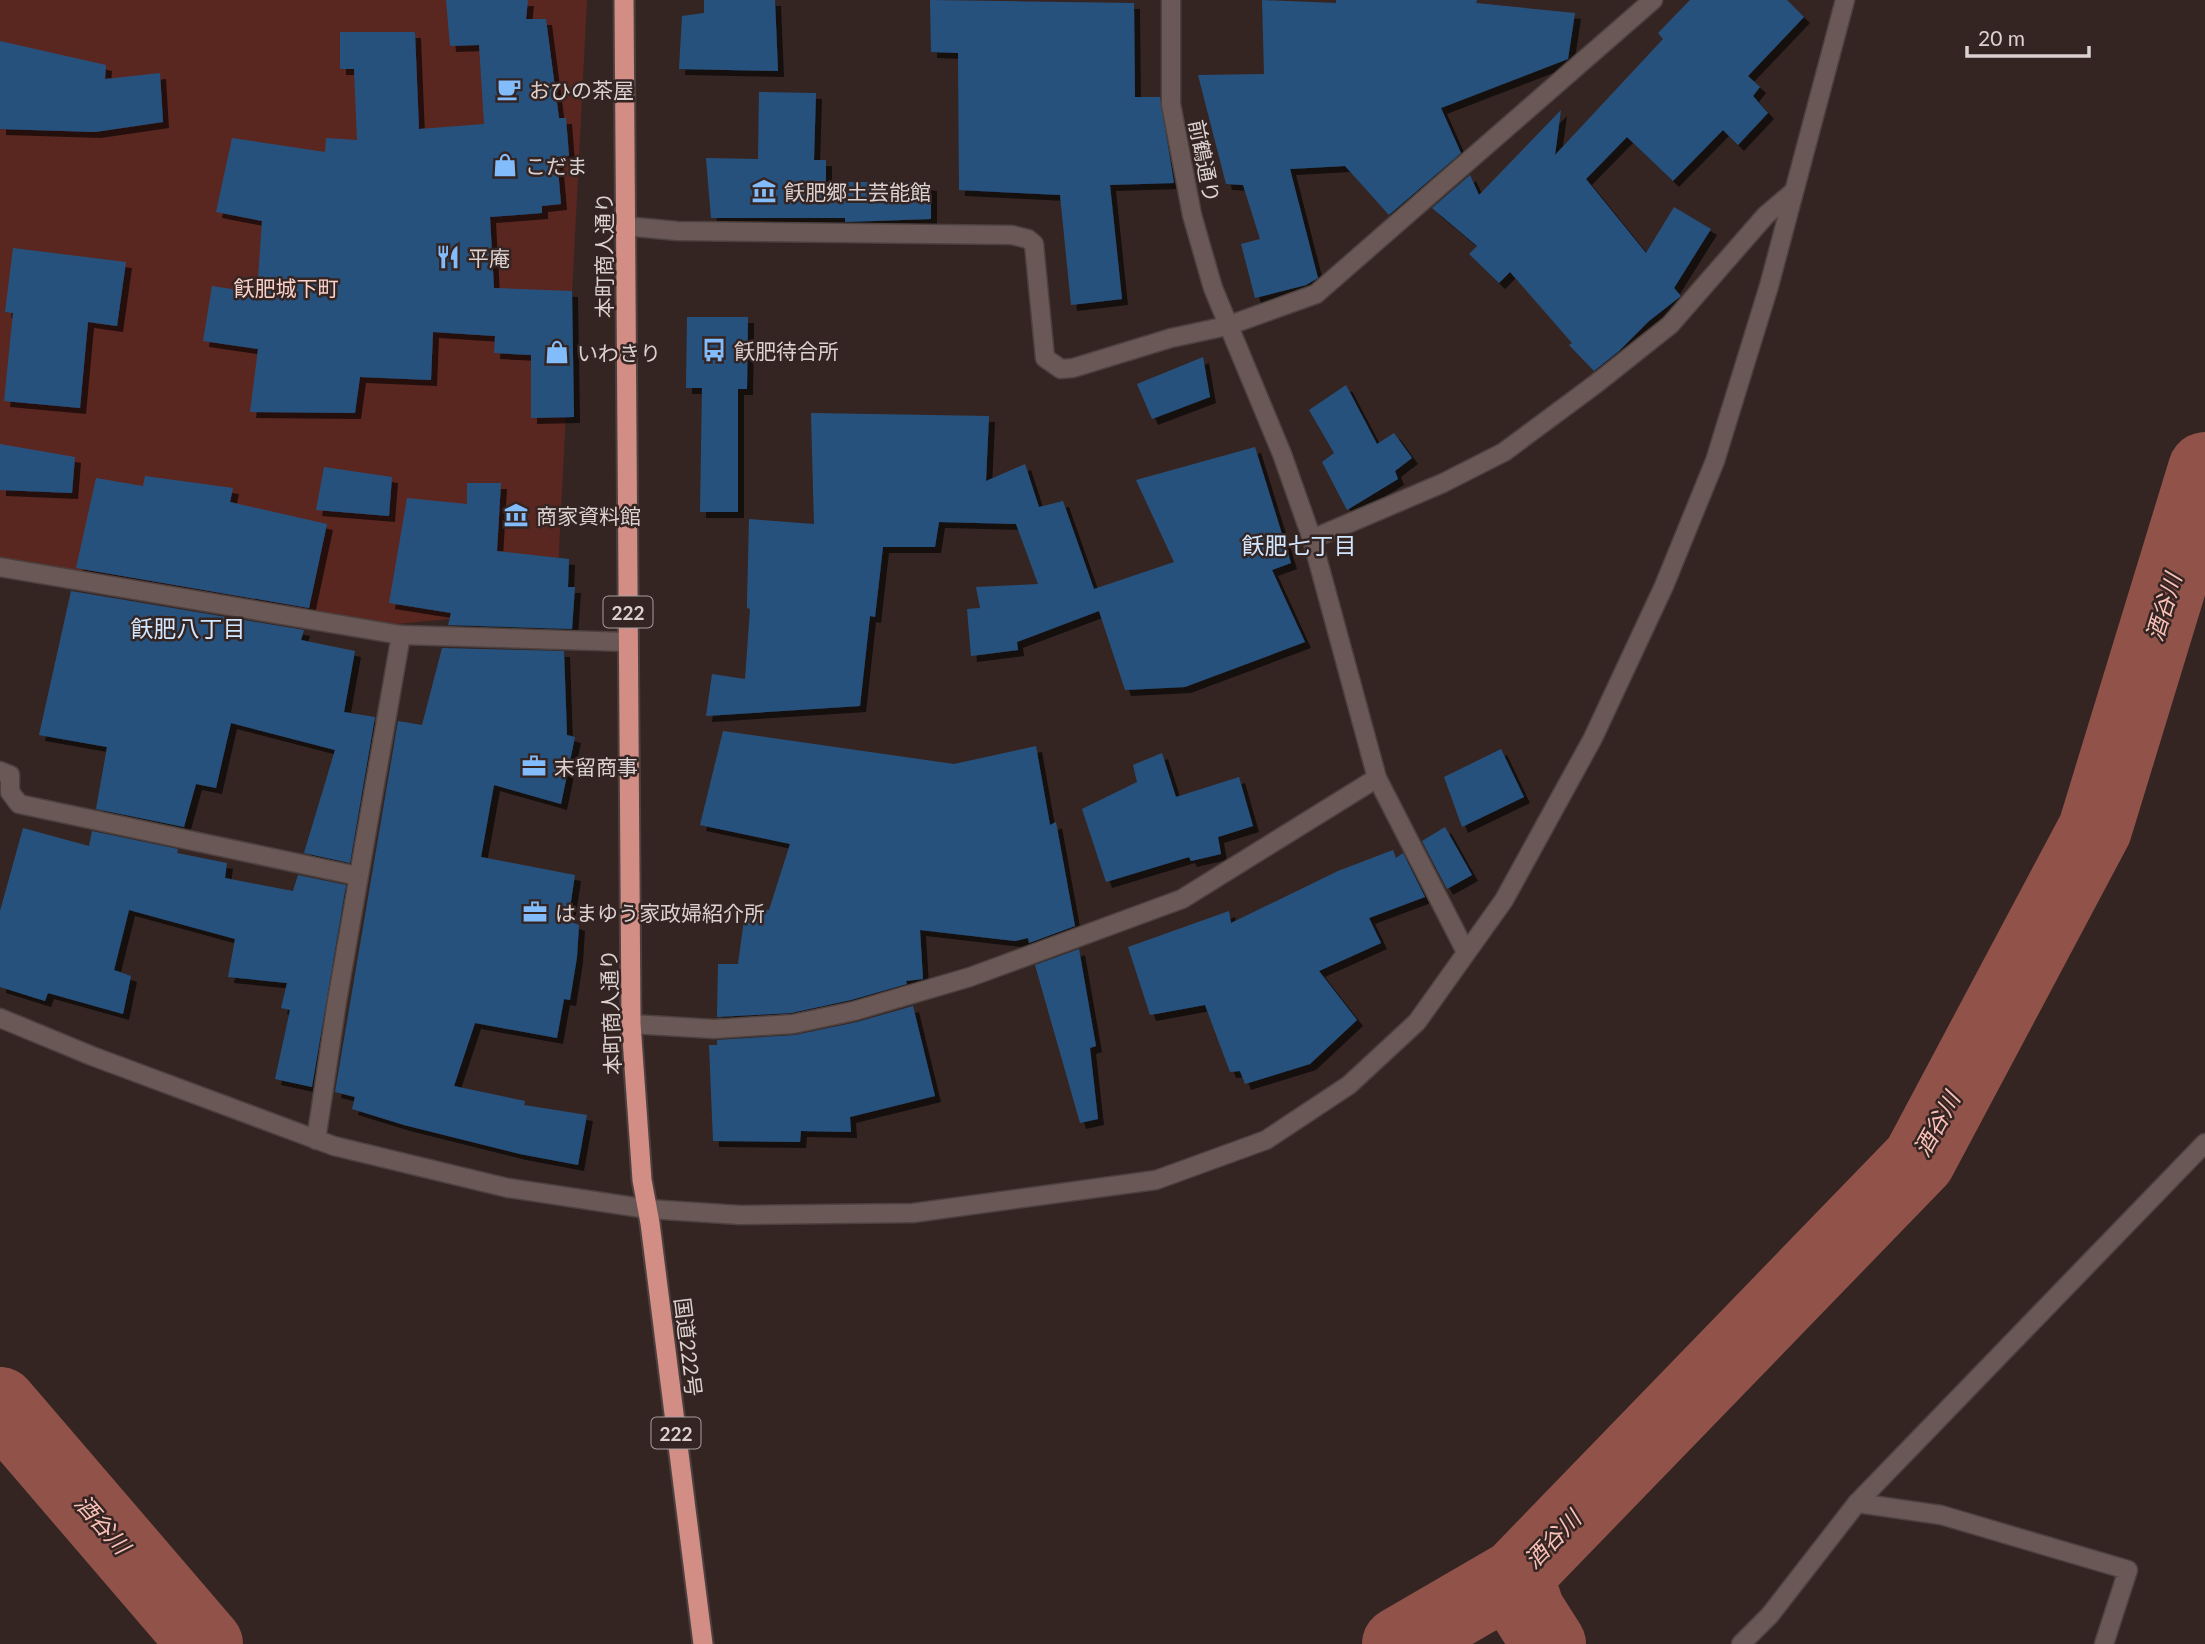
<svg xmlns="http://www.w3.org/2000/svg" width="2205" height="1644" viewBox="0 0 2205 1644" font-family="Lato,'Noto Sans JP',sans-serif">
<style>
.green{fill:#5a2620}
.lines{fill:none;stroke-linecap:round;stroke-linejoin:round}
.river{stroke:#905249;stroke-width:74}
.building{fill:#28517c;filter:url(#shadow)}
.service-casing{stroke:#4d413f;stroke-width:21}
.minor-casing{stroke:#4d413f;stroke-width:21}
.tertiary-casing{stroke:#4d413f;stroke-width:21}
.trunk-casing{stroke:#4d413f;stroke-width:23}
.service{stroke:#695855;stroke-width:18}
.minor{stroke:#695855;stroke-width:18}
.tertiary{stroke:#695855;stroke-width:18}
.trunk{stroke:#d28d84;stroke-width:19}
.labels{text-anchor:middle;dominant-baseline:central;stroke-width:5;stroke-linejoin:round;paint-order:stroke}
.shield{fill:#342523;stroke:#a99d9c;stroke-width:2}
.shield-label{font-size:19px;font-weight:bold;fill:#dbd1d0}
.poi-label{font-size:21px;fill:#dbd1d0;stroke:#342523;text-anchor:start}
.street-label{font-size:21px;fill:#dbd1d0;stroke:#342523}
.park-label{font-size:21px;fill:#f8d0ca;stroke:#342523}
.neighbourhood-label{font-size:23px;fill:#d2e7ff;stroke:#342523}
.water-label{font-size:23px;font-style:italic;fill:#fbc0b7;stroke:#342523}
</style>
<defs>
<filter id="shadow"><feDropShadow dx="6" dy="6" stdDeviation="0" flood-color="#0009"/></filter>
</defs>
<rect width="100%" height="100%" fill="#342523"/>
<path class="green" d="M0,0H587L556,609L355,628L0,572Z"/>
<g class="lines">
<path class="river" d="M0,1404L206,1644
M1516,1576L1528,1611L1549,1644
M1399,1644L1516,1576L1919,1160L2095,829L2205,469"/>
</g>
<path class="building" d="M446,0H528L526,19H546L559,118H566L569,156L557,157L561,204L542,206V213L490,217L494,288L572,291L574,417L531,418V355L494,353L495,336L433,332L431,380L360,377L355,413L250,412L258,349L203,341L212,286L257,293L262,221L216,212L232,138L325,152L326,138L357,140L354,69H340V32H415L419,129L484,124L479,45L450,46Z
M704,0H775L778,71L679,69L682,16L704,13Z
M930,0L1134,3L1135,97H1160L1174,183L1110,185L1122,299L1071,305L1060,195L959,190L958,53L931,52Z
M1262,0L1336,3V0H1477L1476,3L1575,13L1568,59L1441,108L1461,153L1389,215L1345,166L1290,169L1318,278L1306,285L1255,298L1241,244L1260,239L1243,185L1226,184L1198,75L1264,74Z
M1690,0H1787L1804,17L1748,76L1760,87L1753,96L1768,113L1738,145L1723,130L1673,181L1627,137L1586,179L1646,253L1674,207L1711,229L1674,288L1681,296L1649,321L1619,351L1594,371L1569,345L1572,343L1510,272L1499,283L1469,254L1477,246L1432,208L1470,175L1479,195L1561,110L1555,155L1663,39L1658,33Z
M0,41L106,65L105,79L160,73L163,122L95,132L0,129Z
M759,92L816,93L814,160H826V182H904L931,185V219L845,222V218H711L706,158L758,159Z
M13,248L126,262L117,326L88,322L80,408L4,401L13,313L5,312Z
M687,317H748L747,389H738V512H700L702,388H686Z
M1203,357L1210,397L1152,419L1137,384Z
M1346,385L1377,444L1394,433L1412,458L1395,471L1398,479L1347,510L1322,462L1334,453L1309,410Z
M811,413L989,416L986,481L1025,464L1039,507L1063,501L1094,589L1174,562L1136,480L1255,447L1291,563L1272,570L1305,642L1185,687L1125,690L1099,611L1017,642L1018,650L971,656L967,609L980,608L976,587L1038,584L1016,524L939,522L935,547H883L875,617L870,616L860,706L706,716L712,674L745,679L750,609L747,608V603L749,519L814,524Z
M0,444L75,457L72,493L0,490Z
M324,467L392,477L389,516L316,510Z
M145,476L233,488L230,502L327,524L309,608L76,568L96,478L143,486Z
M467,483H501L497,551L569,559L568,587H575L572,629L448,625L451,613L389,603L407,498L467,504Z
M71,591L304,630L301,640L355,651L344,712L375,717L350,863L304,853L335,750L231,723L216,788L196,784L184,827L96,809L107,747L39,735Z
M442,648L564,651L567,735L575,737L561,804L494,785L481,857L575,875L568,921L579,925L577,957L570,1000L564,999L557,1038L475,1023L454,1086L525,1101L524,1105L587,1115L578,1165L520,1154L404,1125L352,1109L355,1097L335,1092L398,721L422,725Z
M723,731L954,764L1036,746L1050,825L1056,822L1075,926L1029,943L1028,938L1015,941L920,930L923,979L906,981L907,984L851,1000L791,1013L717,1017L718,964H738L746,905L769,910L790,844L700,825Z
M1501,749L1524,797L1462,827L1444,777Z
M1162,753L1176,797L1239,777L1253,826L1218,837L1221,854L1191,861L1189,857L1106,882L1082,809L1137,782L1133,765Z
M1445,827L1472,875L1447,889L1422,841Z
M23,828L89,846L92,831L178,849L177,853L227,863L225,878L293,891L298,875L346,885L312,1087L275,1079L290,1010L281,1008L287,983L228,977L235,939L129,910L114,970L131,976L123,1014L48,993L45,1001L0,987V911Z
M1393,850L1396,858L1403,853L1425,897L1369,918L1381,943L1319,971L1357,1020L1310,1064L1245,1084L1240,1071L1230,1072L1205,1005L1150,1015L1128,947L1229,911L1231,923L1338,871Z
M1079,949L1096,1046L1090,1048L1098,1119L1080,1123L1035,965Z
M913,1006L935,1096L850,1117L851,1132L801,1131L800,1142L713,1141L709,1045H717V1040L795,1035L857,1022Z"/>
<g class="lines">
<g class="service-casing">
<path id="service" d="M625,226L677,231L1012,235L1028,239L1034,244L1045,358L1061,369L1073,368L1171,338L1227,326
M1312,539L1443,483L1504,452L1597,383L1670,325L1766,215L1793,192
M0,771L10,775V792L19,804L358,876
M316,1140L337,1001L401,635"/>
</g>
<g class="minor-casing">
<path id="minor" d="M1171,0V104L1192,215L1213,288L1282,454L1312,539L1377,778L1466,952
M1227,326L1316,294L1653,0
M0,567L401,635L628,642
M0,1018L92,1056L334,1146L508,1188L648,1209L740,1215L913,1213L1156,1180L1266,1140L1349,1085L1417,1022L1504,900L1593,738L1664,586L1715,461L1769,286L1845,0
M631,1024L714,1029L793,1024L854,1011L970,977L1182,899L1377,778
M1857,1503L1941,1515L2128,1570L2104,1644"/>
</g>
<g class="tertiary-casing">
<path id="tertiary" d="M1741,1644L1770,1615L1857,1503L2205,1143"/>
</g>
<g class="trunk-casing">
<path id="trunk" d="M624,0L631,1024L642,1180L650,1223L703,1644"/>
</g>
<use href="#service" class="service"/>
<use href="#minor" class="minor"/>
<use href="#tertiary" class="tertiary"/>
<use href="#trunk" class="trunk"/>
</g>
<defs>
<g id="cafe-bare" transform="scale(1.89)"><path d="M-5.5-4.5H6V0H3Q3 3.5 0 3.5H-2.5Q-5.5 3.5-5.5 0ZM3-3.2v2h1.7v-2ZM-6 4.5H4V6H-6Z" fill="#83bcfb" stroke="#342523" stroke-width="2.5" paint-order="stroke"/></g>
<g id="shop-bare" transform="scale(1.89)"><path d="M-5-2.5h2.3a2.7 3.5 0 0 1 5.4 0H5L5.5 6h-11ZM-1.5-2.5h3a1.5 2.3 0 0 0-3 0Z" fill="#83bcfb" stroke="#342523" stroke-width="2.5" paint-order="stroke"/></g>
<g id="museum-bare" transform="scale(1.89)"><path d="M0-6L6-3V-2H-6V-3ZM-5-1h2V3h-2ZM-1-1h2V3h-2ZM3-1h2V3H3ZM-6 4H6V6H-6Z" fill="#83bcfb" stroke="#342523" stroke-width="2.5" paint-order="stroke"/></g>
<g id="restaurant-bare" transform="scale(1.89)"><path d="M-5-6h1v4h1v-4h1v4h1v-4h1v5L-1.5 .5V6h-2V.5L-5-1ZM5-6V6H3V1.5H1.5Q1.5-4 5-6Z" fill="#83bcfb" stroke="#342523" stroke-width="2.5" paint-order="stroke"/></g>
<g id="bus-bare" transform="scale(1.89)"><path d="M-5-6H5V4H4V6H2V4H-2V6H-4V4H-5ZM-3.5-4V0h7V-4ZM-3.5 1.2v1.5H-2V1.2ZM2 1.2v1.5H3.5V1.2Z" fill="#83bcfb" stroke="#342523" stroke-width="2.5" paint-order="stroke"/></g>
<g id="office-bare" transform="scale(1.89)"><path d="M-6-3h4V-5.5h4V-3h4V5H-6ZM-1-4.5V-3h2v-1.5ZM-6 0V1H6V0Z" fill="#83bcfb" stroke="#342523" stroke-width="2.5" paint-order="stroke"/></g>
</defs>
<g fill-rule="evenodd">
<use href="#cafe-bare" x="509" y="89"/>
<use href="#shop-bare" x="505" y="165"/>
<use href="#museum-bare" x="764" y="191"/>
<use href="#restaurant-bare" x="448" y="257"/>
<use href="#bus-bare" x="714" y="350"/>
<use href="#shop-bare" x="557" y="352"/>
<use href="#museum-bare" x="516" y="515"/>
<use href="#office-bare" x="534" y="766"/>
<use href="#office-bare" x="535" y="912"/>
</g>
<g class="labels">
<g class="shield">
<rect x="603.5" y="596.5" width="49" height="31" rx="5"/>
<rect x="651.5" y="1417.5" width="49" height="31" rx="5"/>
</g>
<g class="shield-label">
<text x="628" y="612">222</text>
<text x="676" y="1433">222</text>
</g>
<g class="poi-label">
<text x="529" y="89">おひの茶屋</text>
<text x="525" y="165">こだま</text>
<text x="784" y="191">飫肥郷土芸能館</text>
<text x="468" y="257">平庵</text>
<text x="734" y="350">飫肥待合所</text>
<text x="577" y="352">いわきり</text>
<text x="536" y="515">商家資料館</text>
<text x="554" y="766">末留商事</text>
<text x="555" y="912">はまゆう家政婦紹介所</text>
</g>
<g class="street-label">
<text transform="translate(1205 161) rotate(79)">前鶴通り</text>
<text transform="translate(603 255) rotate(-90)">本町商人通り</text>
<text transform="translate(610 1012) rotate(-92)">本町商人通り</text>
<text transform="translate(689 1347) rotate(83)">国道222号</text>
</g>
<g class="park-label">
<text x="286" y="287">飫肥城下町</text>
</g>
<g class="neighbourhood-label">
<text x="1299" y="545">飫肥七丁目</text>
<text x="188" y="628">飫肥八丁目</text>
</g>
<g class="water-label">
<text transform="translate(2163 607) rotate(-73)">酒谷川</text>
<text transform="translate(1936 1124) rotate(-61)">酒谷川</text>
<text transform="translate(103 1524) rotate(49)">酒谷川</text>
<text transform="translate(1552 1539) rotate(-46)">酒谷川</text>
</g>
</g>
<path d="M1967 46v10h122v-10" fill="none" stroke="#dbd1d0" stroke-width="3.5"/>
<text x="1978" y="46" font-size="21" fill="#dbd1d0" stroke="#342523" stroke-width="5" paint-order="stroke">20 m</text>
</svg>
